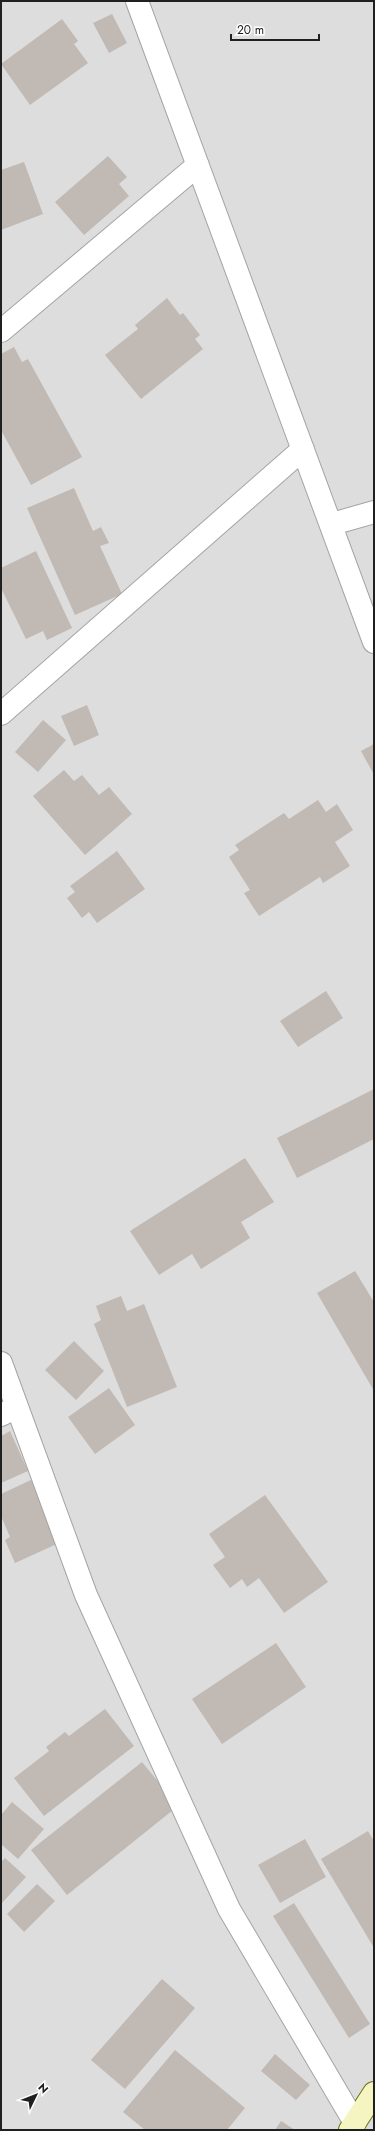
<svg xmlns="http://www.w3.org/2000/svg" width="375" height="2131" viewBox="0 0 375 2131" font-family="Jost,sans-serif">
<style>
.residential{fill:#dedddd}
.building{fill:#c0b9b4}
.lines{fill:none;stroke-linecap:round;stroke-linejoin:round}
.street-casing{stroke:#a4a4a4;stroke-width:24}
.secondary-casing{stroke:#69720d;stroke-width:24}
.street{stroke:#fff;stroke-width:22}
.secondary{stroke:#f4f5c0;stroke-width:22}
</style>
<rect width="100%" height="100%" fill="#f0ede8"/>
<path class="residential" d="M1,1H374V2130H1Z"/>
<path class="building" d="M112,14L127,43L109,53L93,23Z
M62,19L78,41L74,44L88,63L30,105L1,64Z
M108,156L127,177L119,184L129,196L84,235L55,202Z
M24,162L43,214L1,230V170Z
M167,298L180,315L183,313L200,335L195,339L203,349L141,399L105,355L138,329L135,325Z
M14,347L22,362L28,359L82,457L31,485L1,430V354Z
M74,488L93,531L101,527L109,543L100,546L122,594L75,615L27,508Z
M36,551L72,628L47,640L43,631L26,639L1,588V568Z
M87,705L99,735L74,746L61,716Z
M43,720L66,740L38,772L15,752Z
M374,744V772L373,773L361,751Z
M64,770L74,781L82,775L99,795L109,787L132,814L85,855L33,796Z
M318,800L326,812L337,804L353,830L335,842L350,866L323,883L320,877L259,916L244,893L250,890L229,857L239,850L235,845L284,813L289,819Z
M117,851L145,889L97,923L89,912L82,918L67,898L75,892L70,886Z
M326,991L343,1018L298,1047L280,1021Z
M374,1089V1139L297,1178L277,1138Z
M245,1158L274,1202L241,1222L250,1238L201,1269L192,1254L159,1275L130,1231Z
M355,1271L374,1302V1391L317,1293Z
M121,1296L127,1311L144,1304L177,1387L127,1407L94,1324L101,1320L96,1306Z
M74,1341L104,1371L76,1400L45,1370Z
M109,1388L135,1425L95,1454L68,1417Z
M10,1431L28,1471L1,1483V1436Z
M31,1480L59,1543L15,1563L5,1540L10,1537L1,1516V1494Z
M265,1495L328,1582L284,1613L259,1578L247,1587L242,1579L230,1588L213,1565L225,1557L209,1534Z
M276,1643L306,1687L222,1744L192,1699Z
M105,1709L134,1746L44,1816L14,1778L49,1751L46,1747L65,1732L69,1736Z
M142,1762L178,1806L67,1895L31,1850Z
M12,1802L44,1829L18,1859L1,1844V1815Z
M368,1831L374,1841V1948L321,1859Z
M305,1839L326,1877L280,1903L258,1865Z
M5,1858L26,1877L1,1904V1862Z
M37,1884L55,1901L24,1932L7,1914Z
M294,1903L370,2024L349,2038L273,1916Z
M162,1979L195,2008L125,2089L91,2060Z
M175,2050L245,2108L227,2130H145L123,2112Z
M275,2054L310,2085L296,2100L261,2071Z
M281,2121L295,2130H275Z"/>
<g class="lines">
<g class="street-casing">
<path id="street" d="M137,1L374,642
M1,331L198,165
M332,524L374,512
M1,714L303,449
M1,1363L86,1595L229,1909L355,2123
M1,1415L17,1407"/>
</g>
<g class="secondary-casing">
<path id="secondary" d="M350,2130L374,2093"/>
</g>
<use href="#street" class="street"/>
<use href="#secondary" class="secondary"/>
</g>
<rect width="375" height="2131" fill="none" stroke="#202020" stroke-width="4"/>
<g transform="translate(36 2095) rotate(47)" stroke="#ffffff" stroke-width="3" paint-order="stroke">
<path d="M0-3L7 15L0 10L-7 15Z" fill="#202020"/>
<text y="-6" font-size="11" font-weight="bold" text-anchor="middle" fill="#202020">N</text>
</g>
<path d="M231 34v6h88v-6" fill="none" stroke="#202020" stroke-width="2"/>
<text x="237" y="34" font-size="12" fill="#202020" stroke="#ffffff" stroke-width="3" paint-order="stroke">20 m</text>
</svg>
